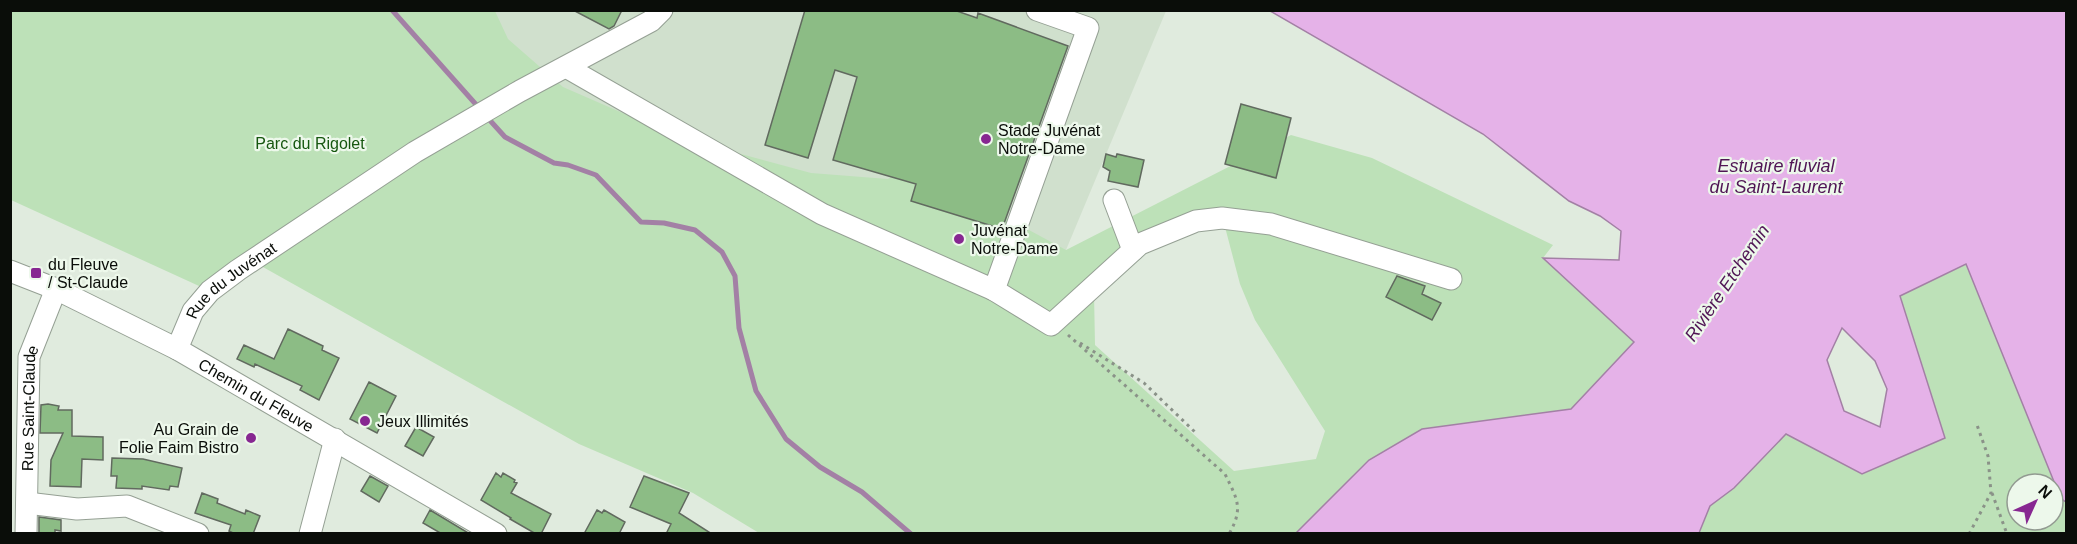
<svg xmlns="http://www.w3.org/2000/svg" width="2077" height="544" viewBox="0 0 2077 544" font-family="Arial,sans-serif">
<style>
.built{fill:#d0e0cd}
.green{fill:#bde1b8;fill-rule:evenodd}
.water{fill:#e5b2e8;stroke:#a380a5;stroke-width:1.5;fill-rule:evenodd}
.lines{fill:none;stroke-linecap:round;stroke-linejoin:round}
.stream{stroke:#a380a5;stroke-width:5}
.building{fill:#8cbc85;stroke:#616a5f;stroke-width:1.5}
.minor-casing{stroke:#95a094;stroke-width:23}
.path{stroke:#8a9288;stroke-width:3;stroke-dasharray:3 4.5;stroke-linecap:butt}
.minor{stroke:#fff;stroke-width:21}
.poi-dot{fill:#872791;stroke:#edf8eb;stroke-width:2}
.labels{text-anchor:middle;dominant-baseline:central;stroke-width:4.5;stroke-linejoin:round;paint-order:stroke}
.poi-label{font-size:16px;fill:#0a0d09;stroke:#edf8eb;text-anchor:start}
.park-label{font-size:16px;fill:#16570f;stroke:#edf8eb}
.street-label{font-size:16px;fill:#0a0d09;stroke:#edf8eb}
.water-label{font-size:18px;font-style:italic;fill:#501555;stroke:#edf8eb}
</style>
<rect width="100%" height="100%" fill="#e0ebde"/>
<path class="built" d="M455,10L1166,11L1035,324L615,135Z"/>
<path class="green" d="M11,11H495L508,39L563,87L641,121L715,147L811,173L888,179L908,165L1066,250L1291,135L1372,158L1553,245L1543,258L1634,342L1571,409L1422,429L1369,460L1296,533H759L693,493L579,444L252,261L210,291L11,200ZM1208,224L1225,227L1240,284L1255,320L1325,431L1316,459L1234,471L1095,345L1094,293L1145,249Z
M1967,264L2061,499L2066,502V533L1699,534L1710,506L1734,488L1786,433L1862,474L1945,438L1900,296ZM2017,484H2053V520H2017Z"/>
<path class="water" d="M1270,11H2066V502L2061,499L1966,264L1900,296L1945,438L1862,474L1786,434L1734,488L1710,506L1699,533H1296L1369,460L1422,429L1571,409L1634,342L1543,258L1619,260L1621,231L1600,216L1569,201L1483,134ZM1842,328L1875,361L1887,389L1880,427L1844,411L1827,360Z"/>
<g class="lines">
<path class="stream" d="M392,10L480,109
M486,116L505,137L554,163L568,165L596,175L641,222L664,223L695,230L722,252L735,276L739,328L756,391L786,439L820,467L862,492L911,534"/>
</g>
<path class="building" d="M573,10H622L614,26L609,29Z
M805,10H954L977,18L978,13L1068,46L1002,229L911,201L916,184L833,160L857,77L835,70L808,158L765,145Z
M1241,104L1291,118L1276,178L1225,164Z
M1106,154L1116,157L1117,154L1144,160L1138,187L1108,181L1110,171L1103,167Z
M1397,276L1425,286L1422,294L1441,303L1432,320L1386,297Z
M288,329L323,346L322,350L339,358L319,400L300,390L302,386L255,364L254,367L237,359L244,345L274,359Z
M369,382L396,396L377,433L350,419Z
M48,404L59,406L58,410H72V436L103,437V460L82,459L81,487L50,486L51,460L63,433H40L41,405Z
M416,427L434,437L423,456L405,446Z
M112,458L143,459L182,468L178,487L170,486L169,490L142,486V489L116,488L117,476H111Z
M496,473L501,477L503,473L515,480L514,482L517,483L511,493L551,514L541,534H536L510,519L511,518L481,500Z
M370,476L388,486L379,502L361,491Z
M644,476L689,493L679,513L712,534H666L671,524L630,507Z
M202,493L218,499L217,503L245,514L246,510L260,516L253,534H235L229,531L231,525L195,513Z
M430,510L470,534H442L423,523Z
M597,510L602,513L604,510L625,522L619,534H584Z
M39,517L61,520V531L55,530V534H39Z"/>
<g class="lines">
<g class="minor-casing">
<g id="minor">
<path d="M566,67L822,214L994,290L1051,325L1140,244L1196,221L1222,218L1271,224L1451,279"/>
<path d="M1114,200L1133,250"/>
<path id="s1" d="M10,271L56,289L177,349L496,534"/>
<path d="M994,290L1088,28L1037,10"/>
<path id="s2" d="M177,349L193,311L210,291L238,270L415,152L520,91L651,21L662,10"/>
<path d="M27,503L77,509L127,506L198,534"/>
<path id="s3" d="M26,534L29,357L56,289"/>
<path d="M310,534L335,439"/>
</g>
</g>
<path class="path" d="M1068,335L1225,474C1237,499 1244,508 1229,534
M1080,343L1144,383L1196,433
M1992,493L2007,534
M1969,534L1991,493L1988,456L1977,425"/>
<use href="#minor" class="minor"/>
</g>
<g class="poi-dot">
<circle cx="986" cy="139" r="6"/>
<circle cx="959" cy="239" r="6"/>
<rect x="30" y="267" width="12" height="12" rx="3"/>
<circle cx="365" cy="421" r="6"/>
<circle cx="251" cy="438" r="6"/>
</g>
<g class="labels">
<g class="poi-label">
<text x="998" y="130">Stade Juvénat<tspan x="998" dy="18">Notre-Dame</tspan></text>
<text x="971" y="230">Juvénat<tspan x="971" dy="18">Notre-Dame</tspan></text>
<text x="48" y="264">du Fleuve<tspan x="48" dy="18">/ St-Claude</tspan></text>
<text x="377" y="421">Jeux Illimités</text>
<text x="239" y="429" text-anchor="end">Au Grain de<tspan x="239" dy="18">Folie Faim Bistro</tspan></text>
</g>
<g class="park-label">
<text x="310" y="143">Parc du Rigolet</text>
</g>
<g class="street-label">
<text stroke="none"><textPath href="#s2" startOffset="90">Rue du Juvénat</textPath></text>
<text stroke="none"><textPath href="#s1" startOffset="276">Chemin du Fleuve</textPath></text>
<text stroke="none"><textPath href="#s3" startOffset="126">Rue Saint-Claude</textPath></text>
</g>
<g class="water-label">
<text x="1776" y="166">Estuaire fluvial<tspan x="1776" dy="21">du Saint-Laurent</tspan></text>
<text transform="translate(1727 283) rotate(-56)">Rivière Etchemin</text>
</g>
</g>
<rect width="2077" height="544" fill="none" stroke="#0a0d09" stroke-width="24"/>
<g transform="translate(2035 502) rotate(45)"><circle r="28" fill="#edf8eb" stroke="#929a91" stroke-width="1.5"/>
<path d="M0-4.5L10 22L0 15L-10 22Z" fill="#872791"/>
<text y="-9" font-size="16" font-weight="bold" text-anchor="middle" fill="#0a0d09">N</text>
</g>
</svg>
